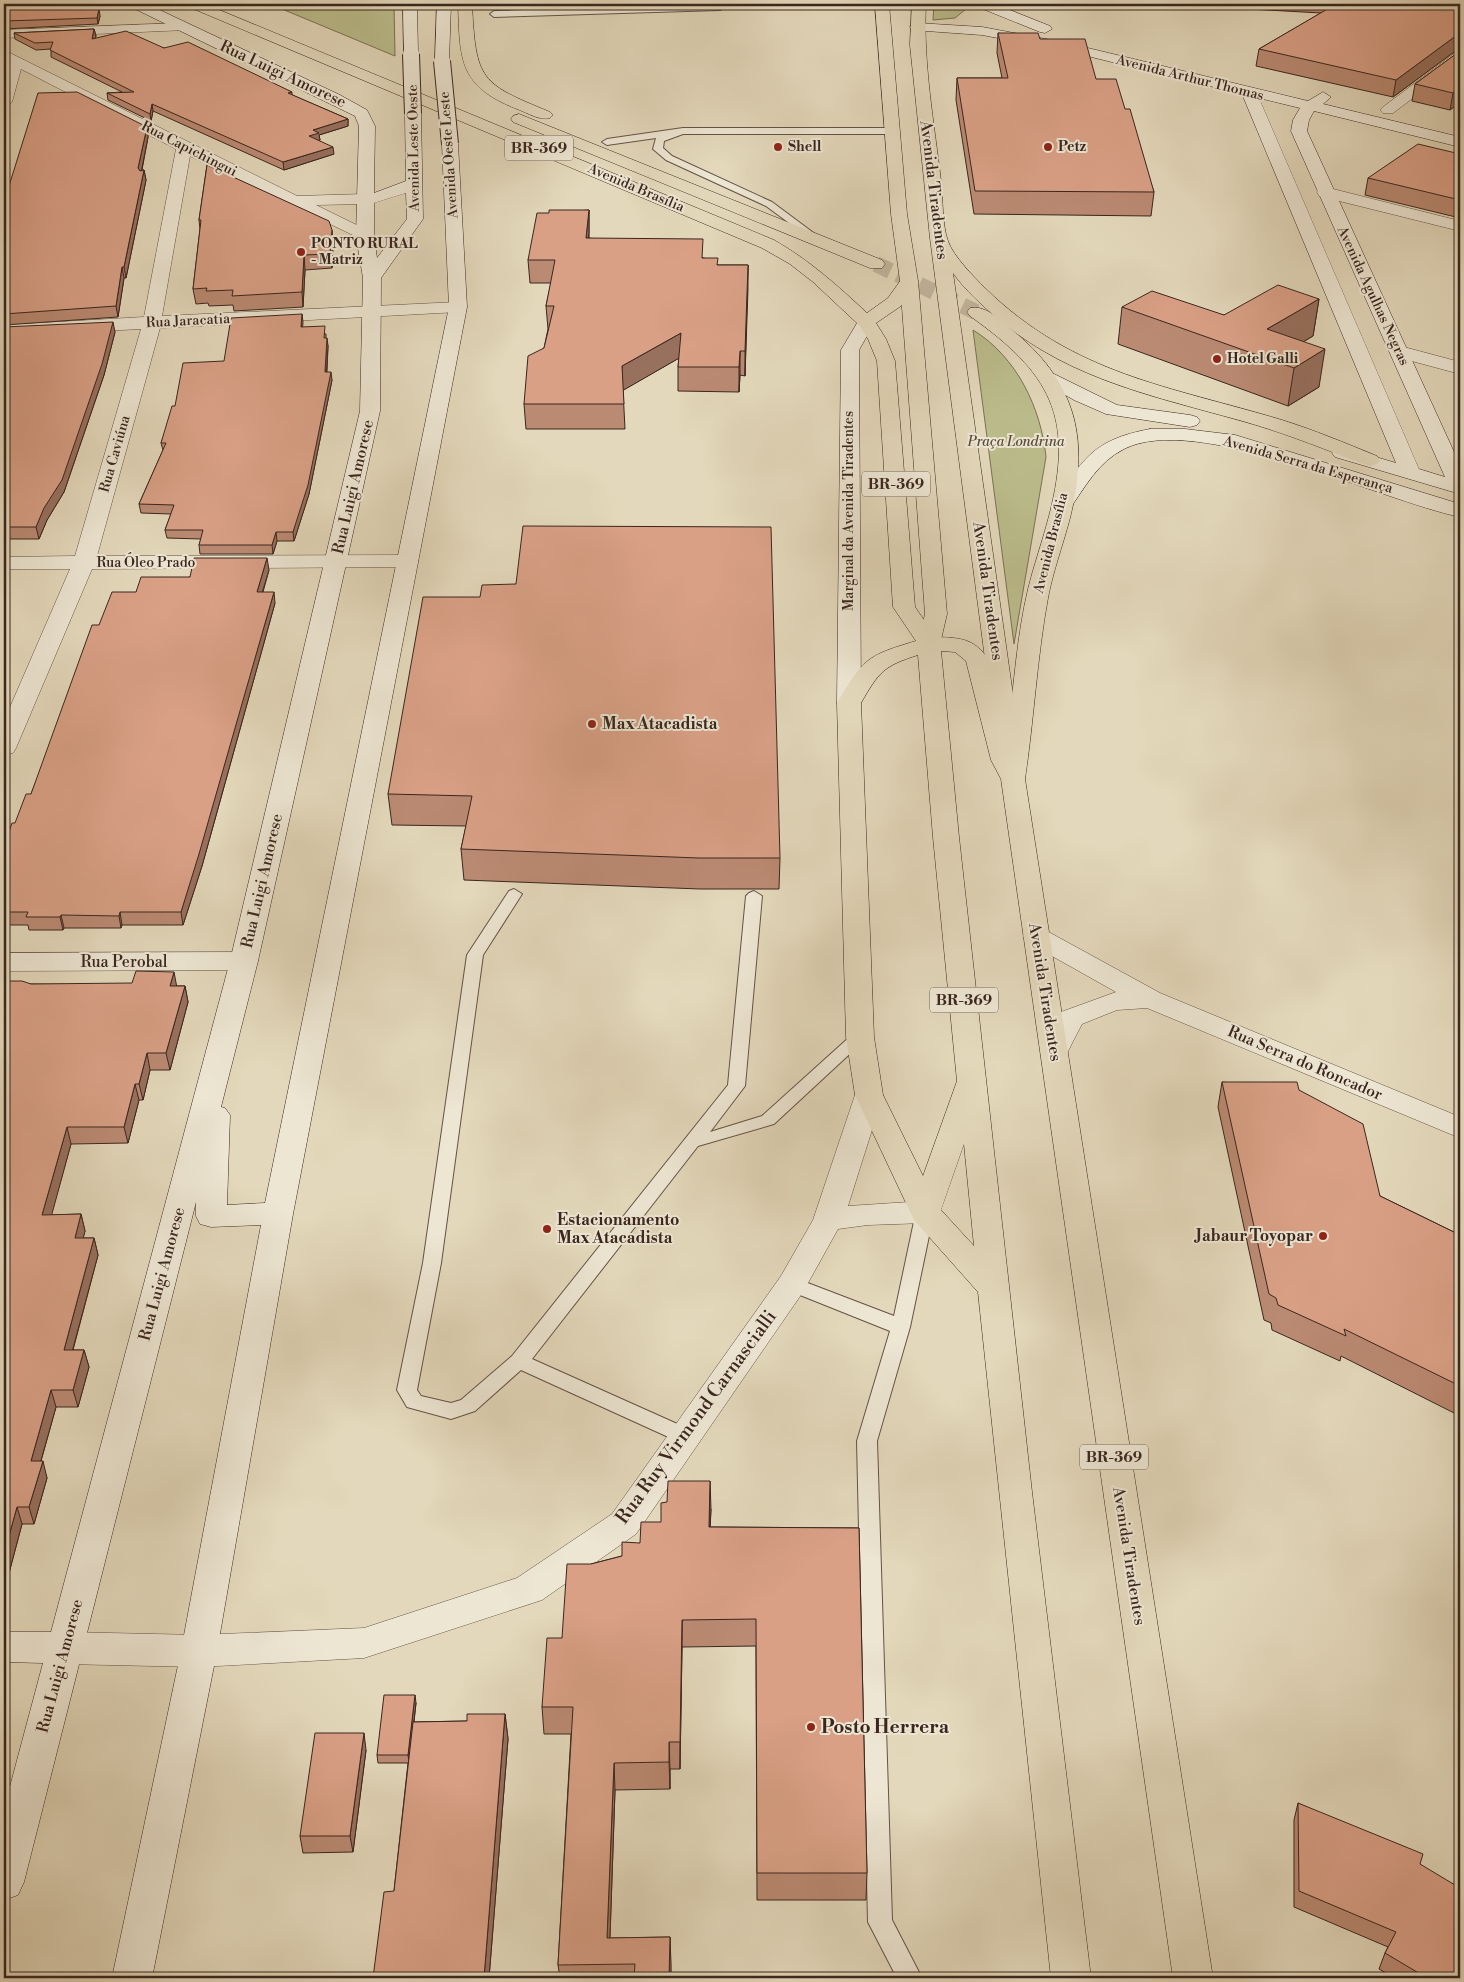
<svg xmlns="http://www.w3.org/2000/svg" width="1464" height="1982" viewBox="0 0 1464 1982" font-family="'Libre Bodoni',serif">
<style>
.green{fill:#bbbc8b;stroke:#7a7155}
.lines{fill:none;stroke-linecap:round;stroke-linejoin:round}
.highway-tunnel{stroke:#c1b49c;stroke-width:16;stroke-dasharray:16 8;stroke-linecap:butt}
.lane-casing{stroke:#645246;stroke-width:2}
.street-casing{stroke:#645246;stroke-width:1}
.secondary-casing{stroke:#3a261f;stroke-width:1}
.primary-casing{stroke:#3a261f;stroke-width:1}
.highway-casing{stroke:#3a261f;stroke-width:1}
.lane{fill:#ede6d3;fill-rule:evenodd}
.street{fill:#ede6d3;fill-rule:evenodd}
.secondary{fill:#ede6d3;fill-rule:evenodd}
.primary{fill:#e3d8bb;fill-rule:evenodd}
.highway{fill:#e3d8bb;fill-rule:evenodd}
.secondary-bridge-casing{stroke:#3a261f;stroke-width:18;stroke-linecap:butt}
.secondary-bridge{stroke:#ede6d3;stroke-width:16}
.wall{fill:#bb8a73;stroke:#3a261f}
.shaded-wall{fill:#98705e;stroke:#3a261f}
.building{fill:#d9a086;stroke:#3a261f}
.poi-dot{fill:#8f2418;stroke:#ede6d3;stroke-width:2}
.labels{text-anchor:middle;dominant-baseline:central;stroke-width:4;stroke-linejoin:round;paint-order:stroke}
.far-street-label{font-size:14px;fill:#3a261f;stroke:#ede6d3}
.far-poi-label{font-size:14px;font-weight:bold;fill:#3a261f;stroke:#ede6d3;text-anchor:start}
.far-park-label{font-size:14px;font-style:italic;fill:#5a4c3a;stroke:#ede6d3}
.shield{fill:#ede6d3;stroke:#706055;stroke-width:1}
.shield-label{font-size:15px;font-weight:bold;fill:#3a261f}
.street-label{font-size:16px;fill:#3a261f;stroke:#ede6d3}
.poi-label{font-size:16px;font-weight:bold;fill:#3a261f;stroke:#ede6d3;text-anchor:start}
.near-street-label{font-size:19px;fill:#3a261f;stroke:#ede6d3}
.near-poi-label{font-size:19px;font-weight:bold;fill:#3a261f;stroke:#ede6d3;text-anchor:start}
</style>
<rect width="100%" height="100%" fill="#e3d8bb"/>
<filter id="stains"><feTurbulence type="fractalNoise" baseFrequency=".004" numOctaves="4"/><feColorMatrix values="0 0 0 0 .2 0 0 0 0 .09 0 0 0 0 .02 0 0 0 .5 -.17"/></filter>
<radialGradient id="worn" r=".72"><stop offset=".6" stop-color="#630" stop-opacity="0"/><stop offset="1" stop-color="#630" stop-opacity=".3"/></radialGradient>
<path class="green" d="M270,4H394L395,56Z
M934,4H963L966,9L955,18L933,20Z
M973,330C1017,357 1041,408 1046,457L1014,644Z"/>
<g class="lines">
<path class="highway-tunnel" d="M876,264L976,312"/>
<g class="lane-casing">
<path id="lane" d="M723,4H733L720,10L494,17L490,14L494,11Z
M683,128H892L897,131L892,134H683L664,141L663,148L672,156L772,202L819,237V241L815,242L766,206L666,160L653,149L656,138L607,145L602,142L607,139Z
M514,889L522,894L483,955L441,1263L417,1390L421,1396L451,1403L461,1400L512,1356L728,1085L746,896L749,893L754,891L762,896L745,1086L710,1132L762,1116L854,1033H866L868,1037L774,1124L698,1146L532,1359L693,1431L696,1437L693,1443L686,1445L521,1370L475,1411L451,1419L407,1407L397,1390L423,1263L467,955L509,891Z
M925,1206L931,1207L934,1212L910,1327L877,1441L892,1920L922,1978H897L868,1922L857,1441L890,1331L785,1289L783,1284L785,1279L792,1277L894,1316L916,1212L919,1207Z"/>
</g>
<g class="street-casing">
<path id="street" d="M181,23L188,27L186,30L4,38V30Z
M4,50L297,196L365,194L371,195L373,199L371,203L365,204L316,205L371,232L374,236L371,240L365,241L190,156L162,316L458,302L464,303L467,307L464,311L458,312L160,328L97,556L407,555L415,556L418,561L415,566L407,567L92,569L16,748L13,753L4,755V721L70,569H4V557L75,556L141,329L4,336V325L144,317L176,149L21,69L12,102L4,107V78L9,62L4,60Z
M1460,52V63L1393,113H1383L1380,110L1383,107L1455,53Z
M1325,187L1460,221V231L1319,196L1317,192L1319,188Z
M1400,346L1460,362V374L1393,356L1391,352L1393,348Z
M1036,928L1045,930L1160,993L1460,1117V1138L1147,1008L1117,1010L1082,1024L1065,1057L1055,1059L1045,1057L1041,1050L1061,1012L1116,992L1027,942L1023,936L1027,930Z
M244,952L254,955L258,961L254,967L244,970L4,971V953Z
M869,1085L879,1088L883,1095L848,1206L925,1201L936,1204L940,1212L936,1220L925,1223L868,1225L838,1229L803,1292L636,1534L542,1600L364,1658L199,1667L64,1664L51,1659L46,1648L51,1637L64,1632L199,1635L364,1628L517,1578L612,1514L781,1276L813,1220L855,1095L859,1088Z"/>
</g>
<g class="secondary-casing">
<path id="secondary" d="M129,4H147L340,95L367,110L375,126L374,193L406,181L405,114L413,109L421,114L423,219L381,278L380,411L258,961L221,1107L225,1108L230,1115L227,1205L265,1203L449,307L442,144L450,139L458,144L467,307L293,1214L217,1651L152,1978H112L181,1651L261,1225L211,1227L200,1224L196,1216V1202L24,1882L18,1895L4,1900V1809L43,1663L4,1662V1632H51L230,961L360,411L363,278L356,236L359,126L355,116L131,7ZM406,193L407,219L377,258L374,236V203Z
M403,4H417L418,54L411,58L404,54Z
M437,4H451L449,61L442,65L435,61Z
M976,4H995L1050,26L1052,29L1045,33L1040,32L978,7Z
M917,23L982,27L1067,43L1308,101L1323,92L1331,97L1323,104L1460,137V147L1314,111L1309,120L1307,131L1460,465V494L1335,457L1332,453L1335,449L1342,447L1396,463L1242,94L1067,51L982,35L912,30L910,27ZM1259,98L1300,108L1293,120L1291,131L1445,477L1419,469Z
M866,316L872,318L875,322L859,350L861,703L857,708L849,710L841,708L837,703L841,350L860,318Z
M1050,372L1117,405L1190,415L1197,417L1200,421L1197,425L1190,427L1106,414L1074,400L1043,382L1040,378L1043,374Z
M1150,429H1185L1235,435L1460,504V517C1380,500 1196,412 1124,449C1098,462 1085,487 1069,510L1062,512L1055,510L1052,506C1083,460 1091,440 1150,429Z"/>
</g>
<g class="primary-casing">
<path id="primary" d="M875,4H889L907,214L918,281L947,614L940,644L937,649L929,651L921,649L918,644L925,614L900,281L891,214Z
M912,4H926C923,64 934,121 941,181C943,198 942,225 948,241C953,256 974,277 985,288C1074,375 1169,386 1282,420C1314,430 1345,443 1377,456L1380,460L1377,464L1370,466L1363,464C1327,450 1292,436 1256,425C1164,398 1074,383 998,319C982,305 965,290 953,273L1022,758L1019,763L1010,765L1001,763L998,758L930,238L910,45Z"/>
</g>
<g class="highway-casing">
<path id="highway" d="M187,4H205L774,240C809,260 837,285 867,313L888,298L903,277H915L918,281L901,306L876,323L886,339L895,361L915,607L936,637C960,638 974,638 988,659L1008,732C1014,684 1017,635 1028,589C1034,564 1043,540 1049,516C1075,416 1050,373 970,316L967,312L970,308C986,304 1005,324 1017,334C1078,386 1089,442 1070,518C1063,545 1053,571 1048,598C1037,658 1034,719 1025,779L1213,1978H1173L1001,779L991,760L966,661L955,652L941,651L959,837L1032,1492L1091,1978H1051L978,1292L914,1220L855,1095L846,1037L837,703C864,659 865,656 916,641L893,607L877,361L868,339L859,325L813,282L790,264L762,248L189,7ZM918,655L933,837L957,1081L923,1176L883,1095L874,1037L861,703C879,672 883,666 918,655ZM964,1144L974,1246L941,1210Z
M458,4H472C476,81 480,83 550,112L553,115L550,118C540,121 528,113 517,109C459,86 460,61 458,4Z
M519,114L882,260L885,264L882,268H870L513,122L511,119L513,116Z"/>
</g>
<use href="#lane" class="lane"/>
<use href="#street" class="street"/>
<use href="#secondary" class="secondary"/>
<use href="#primary" class="primary"/>
<use href="#highway" class="highway"/>
<g class="secondary-bridge-casing">
<path id="secondary-bridge" d="M411,54L413,114
M442,61L450,144"/>
</g>
<use href="#secondary-bridge" class="secondary-bridge"/>
</g>
<path class="wall" d="M4,4H94L95,9L100,16L98,24L4,29Z
M516,4H656L517,7Z
M1213,4H1449L1460,6V51L1454,52L1393,97L1256,66L1259,49L1321,13L1213,7Z
M94,29L96,36L95,39L164,48L292,92V95L348,119V126L319,135L320,140H319L334,154L284,170L153,111L151,121L108,100L107,93L122,92L51,57V49L36,50L15,39L14,33Z
M998,33L1040,39L1096,79L1125,109L1154,192L1151,216L974,214L956,100L957,78H1002L997,53Z
M1460,51V102L1450,110L1412,101L1415,84Z
M147,127L148,137L142,170H144L146,180L126,278H124L118,317L4,325V202Z
M1460,154V218L1365,195L1368,178Z
M207,165L333,244L332,268L305,270L303,307L234,311L233,305L209,306L208,303L196,304L193,289L200,229L199,220Z
M589,210V238L704,258L718,265H748L745,376L740,375L739,392L678,391V367L679,358L623,390L625,429H526L524,404L544,348L548,329L546,306L551,283H530L528,260L549,213Z
M1319,299L1313,336L1303,342L1319,387L1288,406L1118,344L1122,307L1224,315Z
M302,314V327L326,334V338L328,346L327,372L332,380L309,494L294,541H277L273,554H200L199,545L201,539L167,538L165,530L171,514L141,513L139,504L163,450L161,443L175,406L224,361Z
M4,327L115,332L104,375L64,492L47,520L39,539H4Z
M269,570L263,592L275,603L202,866L183,925H122L121,928H64L63,930H29L28,925H4V846L31,794L99,625L136,592L190,577Z
M516,584L780,858L779,889H700L464,880L461,849L466,826L392,825L388,794L480,597Z
M4,981L31,984L185,986L188,1002L170,1070H150L143,1100H139L128,1143L71,1144L51,1215L81,1214L85,1231L83,1238H94L98,1255L73,1350H84L89,1367L78,1407H56L41,1461L47,1478L34,1524H22L9,1573H4Z
M1222,1082L1299,1090L1380,1196L1460,1235V1416L1341,1356L1340,1361L1272,1330L1271,1323L1264,1320L1218,1107Z
M711,1509L710,1527L859,1528L867,1873L866,1900H757L756,1646L682,1647L680,1769H670V1789L615,1790L610,1938L670,1937L671,1978H560L558,1965L571,1734H544L542,1707L562,1638L591,1564L622,1556L640,1543L661,1522Z
M416,1703L414,1722L467,1721L505,1714L508,1739L489,1978H373L394,1891L408,1763H378L377,1755Z
M366,1750L353,1852L303,1853L300,1836Z
M1298,1803L1420,1864L1460,1978H1395L1379,1969L1385,1953L1388,1947L1294,1907V1820Z"/>
<path class="shaded-wall" d="M99,9L100,16L98,24L97,18Z
M94,29L96,36L93,46L92,39Z
M1460,34V50L1454,52L1393,97L1396,80L1457,35Z
M1460,88V102L1450,110L1453,93Z
M152,104L153,111L151,121L150,114Z
M348,119V126L319,135L320,140L310,143L309,136L313,130Z
M147,127L148,137L140,178L138,168Z
M333,147L334,154L284,170L283,162Z
M144,170L146,180L126,278L124,267Z
M589,210V232L586,261V238Z
M332,230L333,244L332,268L330,254Z
M304,255L305,270L303,307L302,292Z
M748,265V289L745,376V351Z
M122,267L124,278L118,317L116,306Z
M1319,299L1313,336L1272,360L1267,329Z
M302,314L303,322L302,335L301,327Z
M113,322L115,332L104,375L64,492L47,520L39,539L36,527Z
M681,333V357L622,391V366Z
M327,338L328,346L326,380L325,372Z
M1325,349L1319,387L1288,406L1294,368Z
M740,351V375L739,392V367Z
M331,372L332,380L309,494L294,541L293,532Z
M276,532L277,541L273,554L272,545Z
M267,558L269,570L259,603L257,592Z
M274,592L275,603L202,866L183,925L181,912Z
M120,912L122,925L121,928L119,916Z
M61,915L64,928L63,930L60,917Z
M174,972L177,988L170,986Z
M185,986L188,1002L170,1070L166,1053Z
M147,1053L150,1070L143,1100L139,1084Z
M135,1084L139,1100L128,1143L124,1127Z
M67,1127L71,1144L47,1232L42,1215Z
M81,1214L85,1231L79,1255L75,1238Z
M94,1238L98,1255L68,1367L64,1350Z
M84,1350L89,1367L78,1407L73,1390Z
M51,1390L56,1407L36,1478L31,1461Z
M43,1461L47,1478L34,1524L29,1507Z
M710,1481L711,1509L709,1554V1527Z
M17,1507L22,1524L9,1573L4,1557V1554Z
M682,1620V1647L680,1769V1742Z
M415,1695L416,1703L409,1763L408,1755Z
M505,1714L508,1739L489,1978H484Z
M364,1733L366,1750L353,1852L350,1836Z
M669,1742L670,1769V1789L669,1762Z
M614,1763L615,1790L609,1964L607,1938Z
M670,1937L671,1964V1978H669Z"/>
<path class="building" d="M4,4H94L93,9H99L97,18L4,21Z
M1336,4H1449L1460,6V34L1457,35L1396,80L1259,49Z
M94,29L92,39L126,31L164,48L188,42L292,92L288,93L348,119L313,130L319,133L309,136L333,147L283,162L152,104L150,114L107,93L134,92L50,50L53,42L35,43L14,33Z
M998,33H1038L1040,39H1085L1096,79H1116L1125,109H1130L1154,192L975,191L957,78H1008Z
M1460,51V88L1453,93L1415,84Z
M77,92L147,127L138,168L140,171L144,170L124,267H122L116,306L4,314V202L38,93Z
M1418,144L1460,154V200L1368,178Z
M207,165L329,221L332,230L330,254L304,255L302,292L232,296L233,290L206,291L207,288L193,289L201,220H199Z
M549,210H589L586,238L703,239L702,258H718L717,265H748L745,351H740L739,367H678L681,333L622,366L624,404H524L528,356L544,348L554,306H546L555,260H528L537,213H549Z
M1278,285L1319,299L1267,329L1325,349L1294,368L1122,307L1152,291L1224,315Z
M302,314L301,327L325,326L324,338H327L325,372H331L308,485L293,532H276L272,545H199L203,530H165L174,505L139,504L166,443H161L172,406H175L183,363L224,361L231,318Z
M113,322L102,364L62,480L44,508L36,527H4V327Z
M523,526L771,527L780,858H699L461,849L472,796L388,794L423,597H480L482,585L516,584Z
M194,558H267L257,592H274L199,854L181,912H120L119,916L61,915L60,917H26L28,912H4V846L12,823H15L26,794H31L92,625H99L112,592H136L141,577H190Z
M136,971L174,972L170,986H185L166,1053H147L139,1084H135L124,1127H67L42,1215L81,1214L75,1238H94L64,1350H84L73,1390H51L31,1461H43L29,1507H17L4,1554V981H22L31,984L132,983Z
M1222,1082H1297L1299,1090L1363,1124L1380,1196L1460,1235V1386L1344,1329L1346,1336L1278,1305L1276,1298L1269,1294Z
M668,1481H710L709,1527L859,1528L867,1873H757L756,1619L682,1620L680,1742H669V1762L614,1763L607,1938L670,1937L669,1978H634L635,1964L558,1965L573,1707H542L547,1638H562L567,1564H591L622,1556V1542L640,1543L641,1522H661V1503L667,1502Z
M384,1695H415L408,1755H377Z
M467,1714H505L484,1978H373L384,1892L394,1891L413,1722L467,1721Z
M315,1733H364L350,1836H300Z
M1298,1803L1423,1854L1420,1864L1460,1888V1978H1427L1385,1953L1396,1932L1299,1891Z"/>
<g class="poi-dot">
<circle cx="778" cy="147" r="5"/>
<circle cx="1048" cy="147" r="5"/>
<circle cx="301" cy="252" r="5"/>
<circle cx="1217" cy="359" r="5"/>
<circle cx="592" cy="724" r="5"/>
<circle cx="547" cy="1229" r="5"/>
<circle cx="1323" cy="1236" r="5"/>
<circle cx="811" cy="1727" r="5"/>
</g>
<g class="labels">
<g class="far-street-label">
<text transform="translate(1190 78) rotate(14)">Avenida Arthur Thomas</text>
<text transform="translate(414 148) rotate(-91)">Avenida Leste Oeste</text>
<text transform="translate(189 149) rotate(27)">Rua Capichingui</text>
<text transform="translate(449 155) rotate(-94)">Avenida Oeste Leste</text>
<text transform="translate(636 188) rotate(23)">Avenida Brasília</text>
<text transform="translate(1373 296) rotate(65)">Avenida Agulhas Negras</text>
<text transform="translate(188 321) rotate(-3)">Rua Jaracatia</text>
<text transform="translate(115 454) rotate(-74)">Rua Caviúna</text>
<text transform="translate(1308 465) rotate(16)">Avenida Serra da Esperança</text>
<text transform="translate(849 511) rotate(-90)">Marginal da Avenida Tiradentes</text>
<text transform="translate(1051 543) rotate(-76)">Avenida Brasília</text>
<text x="146" y="563">Rua Óleo Prado</text>
</g>
<g class="far-poi-label">
<text x="788" y="147">Shell</text>
<text x="1058" y="147">Petz</text>
<text x="311" y="244">PONTO RURAL<tspan x="311" dy="16">- Matriz</tspan></text>
<text x="1227" y="359">Hotel Galli</text>
</g>
<g class="far-park-label">
<text x="1016" y="442">Praça Londrina</text>
</g>
<g class="shield">
<rect x="505" y="135.5" width="68" height="25" rx="4"/>
<rect x="862" y="471.5" width="68" height="25" rx="4"/>
<rect x="930" y="987.5" width="68" height="25" rx="4"/>
<rect x="1080" y="1444.5" width="68" height="25" rx="4"/>
</g>
<g class="shield-label">
<text x="539" y="148">BR-369</text>
<text x="896" y="484">BR-369</text>
<text x="964" y="1000">BR-369</text>
<text x="1114" y="1457">BR-369</text>
</g>
<g class="street-label">
<text transform="translate(283 74) rotate(25)">Rua Luigi Amorese</text>
<text transform="translate(934 190) rotate(83)">Avenida Tiradentes</text>
<text transform="translate(353 487) rotate(-77)">Rua Luigi Amorese</text>
<text transform="translate(988 591) rotate(82)">Avenida Tiradentes</text>
<text transform="translate(262 881) rotate(-77)">Rua Luigi Amorese</text>
<text x="124" y="962">Rua Perobal</text>
<text transform="translate(1045 992) rotate(81)">Avenida Tiradentes</text>
<text transform="translate(1305 1063) rotate(23)">Rua Serra do Roncador</text>
<text transform="translate(162 1274) rotate(-75)">Rua Luigi Amorese</text>
<text transform="translate(1129 1556) rotate(81)">Avenida Tiradentes</text>
<text transform="translate(60 1666) rotate(-75)">Rua Luigi Amorese</text>
</g>
<g class="poi-label">
<text x="602" y="724">Max Atacadista</text>
<text x="557" y="1220">Estacionamento<tspan x="557" dy="18">Max Atacadista</tspan></text>
<text x="1313" y="1236" text-anchor="end">Jabaur Toyopar</text>
</g>
<g class="near-street-label">
<text transform="translate(696 1417) rotate(-54)">Rua Ruy Virmond Carnascialli</text>
</g>
<g class="near-poi-label">
<text x="821" y="1727">Posto Herrera</text>
</g>
</g>
<rect width="1464" height="1982" fill="none" stroke="#e3d8bb" stroke-width="20"/>
<rect x="5" y="5" width="1454" height="1972" fill="none" stroke="#3a261f" stroke-width="2.5"/>
<rect x="10" y="10" width="1444" height="1962" fill="none" stroke="#3a261f"/>
<rect width="100%" height="100%" filter="url(#stains)"/>
<rect width="100%" height="100%" fill="url(#worn)"/>
</svg>
